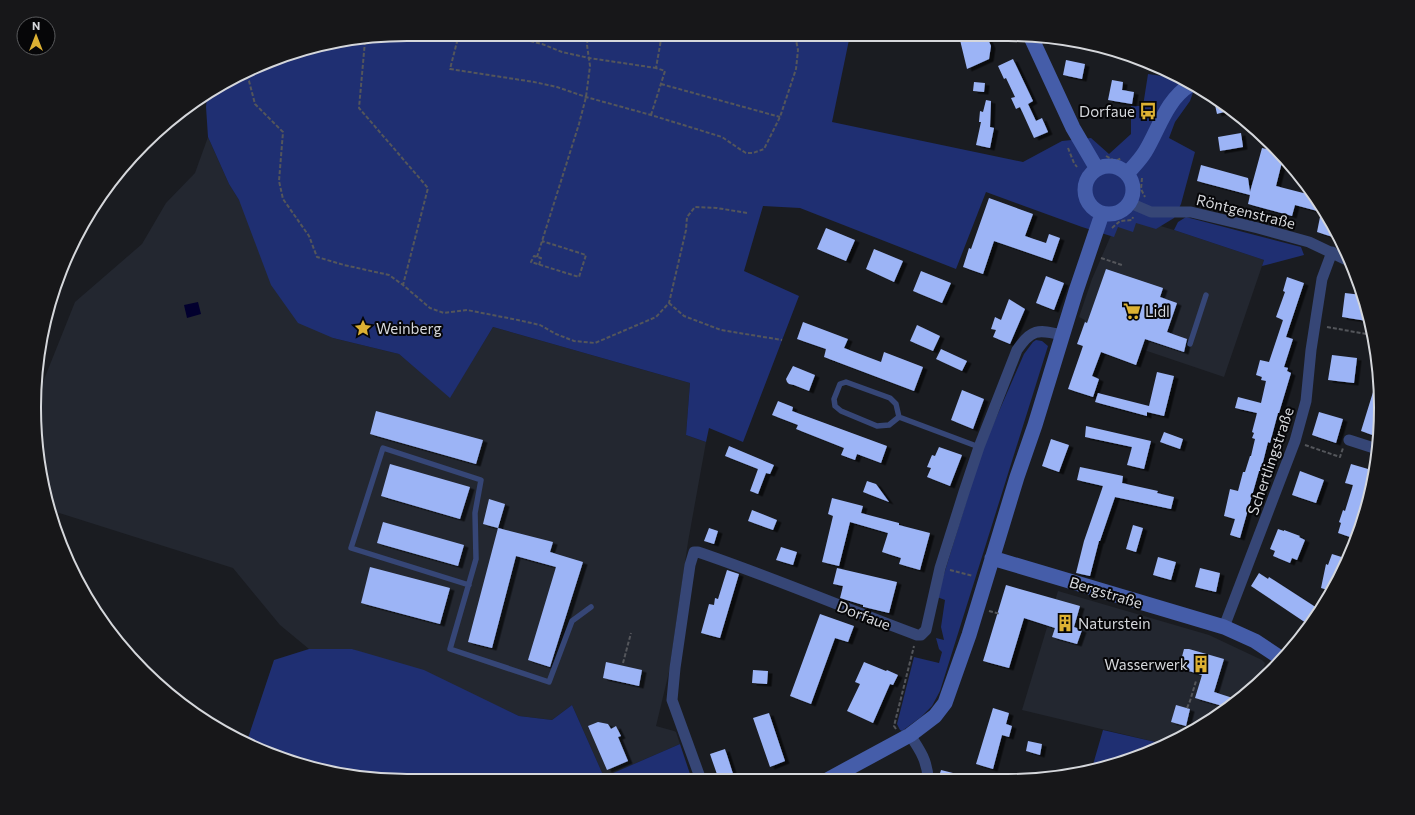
<svg xmlns="http://www.w3.org/2000/svg" width="1415" height="815" viewBox="0 0 1415 815" font-family="Commissioner,sans-serif">
<style>
.built{fill:#232730}
.green{fill:#1f2f72}
.water{fill:#02002e}
.building{fill:#9cb4f6;filter:url(#shadow)}
.lines{fill:none;stroke-linecap:round;stroke-linejoin:round}
.path{stroke:#54565b;stroke-width:2;stroke-dasharray:4 2;stroke-linecap:butt}
.lane{stroke:#364676;stroke-width:5.5}
.street{stroke:#364676;stroke-width:11}
.secondary{stroke:#455da9;stroke-width:15}
.labels{text-anchor:middle;dominant-baseline:central;stroke-width:4;stroke-linejoin:round;paint-order:stroke}
.poi-label{font-size:15px;fill:#d5d7db;stroke:#060608;text-anchor:start}
.street-label{font-size:15px;fill:#d5d7db;stroke:#060608}
.rim{fill:none;stroke:#d5d7db;stroke-width:2}
</style>
<defs>
<filter id="shadow"><feDropShadow dx="4.5" dy="2.5" stdDeviation="0" flood-color="#0009"/></filter>
</defs>
<rect width="100%" height="100%" fill="#1a1c21"/>
<path class="built" d="M208,137L229,184L239,200L333,338L399,354L450,397L493,327L690,383L686,435L706,442L688,542L669,672L656,726L674,731L676,732L680,744L604,777L572,705L552,720L519,716L488,702L352,649H309L280,625L233,568L53,511L35,432L39,392L75,302L142,244L166,203L195,173Z
M1137,219L1174,230L1264,260L1224,377L1082,329L1085,320L1079,317L1092,279L1112,233L1117,227Z
M1058,591L1209,635L1262,660L1265,663L1259,682L1194,731L1164,744L1022,710Z"/>
<path class="green" d="M408,34L850,35L832,122L1023,162L1062,141L1091,138L1109,154L1131,134V106H1143L1148,74L1169,77L1171,75L1195,87L1190,101L1175,122L1169,138L1195,152L1181,204L1174,218L1156,229L1136,223L1133,232L1118,227L1114,237L1082,227L986,192L956,269L800,208L763,206L744,271L799,296L743,442L709,428L706,442L686,435L690,383L493,327L450,398L399,354L333,338L298,323L271,285L239,200L229,184L208,137L206,107L207,97L288,54Z
M1186,217L1301,247L1304,255L1262,266L1264,260L1174,230L1178,222Z
M1036,340L1042,341L1048,346L940,691L932,706L921,717L902,731L900,730L897,724L914,657L939,663L942,652L939,649L936,638L944,640L941,627L945,600L937,597L982,450L1024,354L1033,342Z
M309,649H352L424,670L519,716L552,720L572,705L604,777L680,744L692,780H383L287,761L247,741L274,660Z
M1103,730L1164,744L1127,761L1092,768Z"/>
<path class="water" d="M198,302L201,314L187,318L184,305Z"/>
<path class="building" d="M973,35H986L991,46L989,59L967,69L960,40Z
M1013,59L1033,101L1028,104L1036,121L1042,118L1048,132L1034,138L1020,107L1016,109L1011,98L1015,97L1006,78L1004,79L998,66Z
M1066,60L1085,64L1082,79L1063,75Z
M1112,80L1123,82L1122,90L1134,92L1132,104L1108,100Z
M974,82L985,83L984,92L973,91Z
M1213,96L1215,97L1231,110L1217,114Z
M986,100L991,101L990,127L994,128L990,148L976,145L981,122H979L980,111L983,112Z
M1241,133L1243,147L1220,151L1218,137Z
M1262,148L1279,152L1283,158L1276,186L1315,196L1339,239L1317,232L1321,212L1295,205L1292,216L1248,204L1250,195L1197,181L1201,165L1248,178L1250,192Z
M989,198L1033,214L1025,236L1046,243L1049,234L1060,238L1052,261L994,241L983,274L963,267L969,248L971,249Z
M826,228L855,240L846,261L817,249Z
M874,249L903,261L894,282L866,269Z
M1106,269L1163,288L1160,297L1177,303L1167,332L1187,339L1184,352L1145,339L1136,365L1101,352L1092,376L1099,379L1093,397L1068,389L1083,346L1077,344L1085,322L1087,323Z
M921,271L951,283L942,303L913,291Z
M1046,276L1064,283L1054,310L1036,303Z
M1287,277L1304,283L1286,337L1293,339L1284,367L1288,368L1287,371L1291,373L1279,413H1278L1270,443L1268,442L1262,466L1260,471H1259L1240,538L1230,535L1235,519L1224,516L1230,489L1238,491L1243,472H1245L1250,456H1251L1255,439L1252,438L1254,433L1252,432L1257,413L1235,408L1238,397L1261,403L1266,381L1261,380L1262,377L1256,375L1260,360L1269,362L1283,320L1276,317L1285,292L1283,291Z
M1345,293L1362,295L1368,314L1367,321L1342,317Z
M1009,299L1025,309L1010,344L993,337L996,330L991,329L995,317L1001,320Z
M803,322L848,339L844,348L881,362L884,352L923,367L914,391L824,357L826,349L797,339Z
M917,325L940,336L933,351L910,341Z
M941,349L967,361L962,371L936,359Z
M1332,355L1357,358L1354,383L1328,380Z
M793,366L815,375L809,391L794,385L789,384L787,382L786,379Z
M1157,372L1174,376L1164,416L1147,412V416L1095,402L1098,393L1149,406Z
M1378,376L1381,407L1378,437L1361,431Z
M962,390L984,399L973,429L951,420Z
M778,401L793,407L792,411L887,446L881,463L857,454L855,460L841,455L844,448L796,429L798,425L772,415Z
M376,411L483,440L476,464L370,434Z
M1319,412L1343,419L1336,443L1312,435Z
M1086,426L1151,441L1144,469L1127,465L1132,447L1085,437Z
M1164,432L1183,439L1180,449L1160,442Z
M1051,439L1069,445L1059,472L1042,466Z
M729,446L774,465L770,474L766,473L758,494L750,491L758,469L725,456Z
M939,447L962,455L950,486L927,477L931,468L927,467L932,455L935,456Z
M390,464L470,487L460,519L381,496Z
M1351,464L1375,471L1374,480L1356,539L1338,533L1341,523L1339,522L1343,510L1345,511L1353,485L1345,483Z
M1080,467L1123,476L1122,483L1158,491L1157,493L1174,497L1171,509L1115,497L1100,541H1099L1090,576L1076,573L1084,541L1103,486L1077,480Z
M1300,471L1324,480L1316,503L1292,495Z
M867,481L876,484L889,502L863,492Z
M832,498L863,506L861,513L899,523V525L930,533L920,570L899,564L901,558L882,552L888,533L850,522L839,566L822,562L833,516L828,514Z
M489,499L505,504L498,528L483,524Z
M752,510L777,520L773,530L748,521Z
M383,522L464,545L458,566L377,543Z
M1133,525L1143,528L1136,552L1126,549Z
M498,528L553,542L550,552L583,562L550,667L528,660L556,567L516,556L492,648L468,642Z
M709,528L718,531L714,544L704,541Z
M1278,529L1284,531V530L1300,536L1299,537L1305,540L1297,560L1292,558L1290,563L1273,556L1275,551L1270,549Z
M781,547L797,552L793,565L776,560Z
M1332,554L1348,559L1331,591L1321,588L1326,564L1328,565Z
M1158,557L1176,562L1171,580L1153,575Z
M370,567L450,588L440,624L361,603Z
M837,568L897,582L889,613L864,607H863V605L840,598L843,586L833,584Z
M1200,568L1220,573L1216,592L1195,587Z
M727,570L739,574L720,638L701,633L709,604L714,605L715,598L718,599Z
M1259,573L1268,579L1269,577L1317,608L1316,610L1319,613L1309,625L1251,586Z
M1006,585L1080,606L1074,627L1082,630L1077,644L1052,637L1055,628L1024,618L1009,668L983,661Z
M820,614L854,626L848,642L835,638L811,704L790,696Z
M1184,649H1189L1224,659L1214,692L1236,699L1226,707L1195,698L1202,675L1179,668Z
M606,662L642,670L639,686L603,678Z
M864,662L886,671L887,670L898,675L893,685L890,684L873,723L847,711L860,684L855,682Z
M753,670L768,671L767,684L752,683Z
M1176,705L1190,709L1186,726L1171,722Z
M993,708L1009,713L1006,724L1012,726L1009,737L1002,735L993,769L976,764Z
M769,713L785,761L770,767L753,718Z
M598,722L608,724L611,729L616,726L621,736L618,737L628,761L607,770L588,726Z
M1028,741L1042,744L1040,755L1026,751Z
M725,749L727,755L735,780H719L712,760L710,754Z
M941,770L969,777L968,780H938Z"/>
<g class="lines">
<path class="path" d="M459,34L450,69L534,82L557,87L586,97L651,115L722,137L741,150L746,153H753L764,149L780,117L796,69L798,50L795,35
M501,34L542,44L562,52L589,58L656,68
M365,41L359,108L428,188L403,285
M245,76L249,81L255,104L283,132L279,181L283,199L309,236L317,257L344,265L389,275L403,285L430,308L444,313L467,310L518,320L540,325L556,334L574,341L595,343L656,317L669,303L686,230L687,217L695,207L717,208L747,213
M661,84L780,117
M651,115L665,71L656,68L662,34
M1068,148L1074,163L1077,167
M1106,156L1115,161L1122,158
M1142,178L1141,189L1145,197
M1112,228L1120,221L1132,220L1133,217
M537,257L579,124L586,97L590,66L587,45L588,34
M1101,258L1122,265
M539,265L541,258L534,256L531,262L579,277L586,255L542,241
M669,303L684,316L721,330L782,340
M1327,327L1372,335L1374,339
M1305,445L1340,457L1343,448
M950,570L973,576
M989,611L1000,614
M623,663L631,633
M1187,708L1190,701L1196,681
M896,729L894,726L914,646"/>
<path class="lane" d="M1190,344L1206,295
M899,417L889,425L877,426L841,411L835,406L834,399L840,384L846,382L890,398L896,404L899,417L979,447
M469,585L351,548L383,448L481,480L475,513L476,559L450,649L549,682L572,621L591,607"/>
<path class="street" d="M1130,203L1151,212H1191L1258,228L1309,242L1351,262
M1349,440L1377,449
M1224,627L1295,441L1306,401L1311,350L1322,279L1332,252
M910,735C920,750 928,762 928,780
M701,780L672,700L675,668L690,565L694,552H698C772,577 844,608 917,635H921L926,630L940,568L964,492L979,447L1017,350C1031,329 1038,329 1062,335"/>
<path class="secondary" d="M1030,35L1073,128L1097,169
M1085 190a24 24 0 1 1 48 0a24 24 0 1 1-48 0Z
M1127,174C1133,167 1140,160 1145,152C1159,129 1166,100 1190,85
M992,558L1224,627L1255,641L1282,659
M827,780L910,735L935,716L945,703L969,635L1017,477L1035,425L1076,291L1102,214"/>
</g>
<defs>
<g id="bus-bare" transform="scale(1.38)"><path d="M-5-6H5V4H4V6H2V4H-2V6H-4V4H-5ZM-3.5-4V0h7V-4ZM-3.5 1.2v1.5H-2V1.2ZM2 1.2v1.5H3.5V1.2Z" fill="#ddb133" stroke="#060608" stroke-width="2.5" paint-order="stroke"/></g>
<g id="supermarket-bare" transform="scale(1.38)"><path d="M-6-5.5h2.5l.6 2H6L4.5 2H-2.5L-4.4-4H-6ZM-1.5 3.2a1.3 1.3 0 1 0 .1 0ZM3 3.2a1.3 1.3 0 1 0 .1 0Z" fill="#ddb133" stroke="#060608" stroke-width="2.5" paint-order="stroke"/></g>
<g id="sight-bare" transform="scale(1.38)"><path d="M0-6L1.8-2.2L6-1.7L2.9 1.2L3.7 5.4L0 3.3L-3.7 5.4L-2.9 1.2L-6-1.7L-1.8-2.2Z" fill="#ddb133" stroke="#060608" stroke-width="2.5" paint-order="stroke"/></g>
<g id="building-bare" transform="scale(1.38)"><path d="M-4-6H4V6H1V3H-1V6H-4ZM-2.5-4.3h1.7v1.8h-1.7ZM.8-4.3h1.7v1.8H.8ZM-2.5-1h1.7V.8h-1.7ZM.8-1h1.7V.8H.8Z" fill="#ddb133" stroke="#060608" stroke-width="2.5" paint-order="stroke"/></g>
</defs>
<g fill-rule="evenodd">
<use href="#bus-bare" x="1148" y="111"/>
<use href="#supermarket-bare" x="1132" y="311"/>
<use href="#sight-bare" x="363" y="328"/>
<use href="#building-bare" x="1065" y="623"/>
<use href="#building-bare" x="1201" y="664"/>
</g>
<g class="labels">
<g class="poi-label">
<text x="1135" y="111" text-anchor="end">Dorfaue</text>
<text x="1145" y="311">Lidl</text>
<text x="376" y="328">Weinberg</text>
<text x="1078" y="623">Naturstein</text>
<text x="1188" y="664" text-anchor="end">Wasserwerk</text>
</g>
<g class="street-label">
<text transform="translate(1246 211) rotate(14)">Röntgenstraße</text>
<text transform="translate(1270 461) rotate(-71)">Schertlingstraße</text>
<text transform="translate(1106 592) rotate(17)">Bergstraße</text>
<text transform="translate(864 615) rotate(21)">Dorfaue</text>
</g>
</g>
<path d="M0 0H1415V815H0ZM407 41H1008A366 366 0 0 1 1374 407V408A366 366 0 0 1 1008 774H407A366 366 0 0 1 41 408V407A366 366 0 0 1 407 41Z" fill="#171719" fill-rule="evenodd"/>
<path class="rim" d="M407 41H1008A366 366 0 0 1 1374 407V408A366 366 0 0 1 1008 774H407A366 366 0 0 1 41 408V407A366 366 0 0 1 407 41Z"/>
<g transform="translate(36 36)"><circle r="19" fill="#060608" stroke="#595a5c"/>
<path d="M0-3L7 15L0 10L-7 15Z" fill="#ddb133"/>
<text y="-6" font-size="11" font-weight="bold" text-anchor="middle" fill="#d5d7db">N</text>
</g>
</svg>
